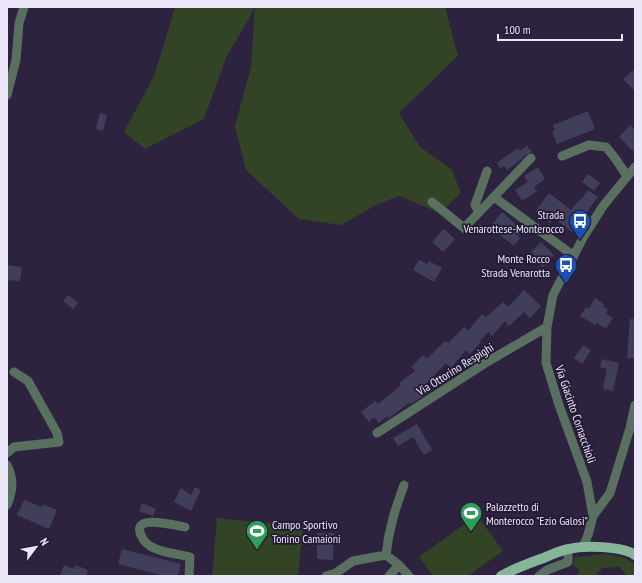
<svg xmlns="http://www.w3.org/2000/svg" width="642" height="583" viewBox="0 0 642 583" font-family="'PT Sans Narrow',sans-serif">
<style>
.green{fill:#334325}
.building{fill:#413e5c}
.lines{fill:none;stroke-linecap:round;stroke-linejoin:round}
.minor{stroke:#597061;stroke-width:9}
.major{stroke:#85b698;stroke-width:10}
.labels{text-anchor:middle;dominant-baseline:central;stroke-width:3.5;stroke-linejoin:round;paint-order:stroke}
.poi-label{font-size:12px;fill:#ebe6f8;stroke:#231a34;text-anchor:end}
.street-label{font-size:12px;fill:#ebe6f8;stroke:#231a34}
</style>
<rect width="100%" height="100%" fill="#2d233e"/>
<path class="green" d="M175,7H445L458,56L399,113L420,147L452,170L461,193L440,213L399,196L376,205L341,225L299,219L246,170L235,126L251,67L255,8L226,58L204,119L145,149L124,132L154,76Z
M477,515L503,551L468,576H433L419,557Z
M217,518L303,526L298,576H212Z
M606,554L625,558L635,564V576H627L619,567L602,568L596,576H576L580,571L573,565L575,557Z"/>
<path class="building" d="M635,69V91L623,79Z
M588,111L595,129L557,144L552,131L555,130L553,125Z
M100,113L107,115L103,131L96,129Z
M630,125L635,129V153L619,137Z
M527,146L532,152L527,154L519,161L507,170L504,166L500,168L497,163L518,148L520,151Z
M538,167L545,179L534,187L537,191L522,201L515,190L528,182L524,176Z
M588,174L600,183L594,191L582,182Z
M588,190L598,197L572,232L554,218L550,223L535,212L549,193L571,210L580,199L581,200Z
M502,212L523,230L518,236L520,238L514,246L490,227Z
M444,229L455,239L443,252L432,242Z
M541,242L554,255L543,267L536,261L538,259L531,252Z
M419,260L427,264L429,261L442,268L434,282L413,270Z
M7,265L22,267L20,281L7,280Z
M524,290L541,306L530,318L524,312L509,326L505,321L492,336L488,332L480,341L481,342L470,354L466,350L451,368L446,363L423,387L428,393L411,404L409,403L389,418L387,416L379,423L374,417L369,422L361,412L375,401L378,404L401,385L399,383L415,371L411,367L423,355L427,359L445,341L448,343L464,327L468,331L482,314L486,317L503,302L508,307Z
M68,295L78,303L73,309L63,301Z
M595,298L604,304L603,306L608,310L606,314L613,318L606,329L597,323L595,325L580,316L586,307L589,309Z
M630,319H635V358H627Z
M583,345L591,350L582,364L574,358Z
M602,359L619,363L613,391L603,389L607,369L600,367Z
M417,424L432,450L424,455L413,437L398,446L393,438Z
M195,487L201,490L191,511L174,502L181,488L191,495Z
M24,500L42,507L43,504L57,510L49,529L17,515Z
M142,503L156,509L153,516L139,511Z
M317,533H334L333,560L317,559Z
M122,549L181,564L178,576H165L118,564Z
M64,565L74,569L75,565L88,570L86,576H60Z"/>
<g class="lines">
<path class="minor" d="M7,95L16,60L19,23L24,7
M562,156L589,145L606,147L615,158L627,176
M494,197L574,256
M432,202L464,228L531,158
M479,212L475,205L487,171
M377,433L487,362L547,327
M7,453L14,447L59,442L57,433L28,381L14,372
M7,465C14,479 13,491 7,505
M593,516L610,493L630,428L635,405
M185,527C177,526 131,513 141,535C143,541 149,546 154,548C164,553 178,554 190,557L189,576
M583,547L588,535L593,516L587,482L559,405L546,363L547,327L553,295L584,236L603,206L635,167
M386,555C389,528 395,510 404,485
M326,576L336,573L353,561L386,555L399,565L409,576
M389,576L399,565
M539,576L547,570L568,562V549"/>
<path class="major" d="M501,576C515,568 530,563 546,557C553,554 561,550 569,549C583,545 623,546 635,555"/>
</g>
<defs>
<g id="bus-pin" transform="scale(1.15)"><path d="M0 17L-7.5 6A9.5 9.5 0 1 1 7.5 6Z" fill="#1a4fb4" stroke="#231a34"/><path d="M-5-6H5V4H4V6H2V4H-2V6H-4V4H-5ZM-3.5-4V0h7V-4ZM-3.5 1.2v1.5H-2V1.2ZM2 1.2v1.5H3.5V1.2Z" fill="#fff"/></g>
<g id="stadium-pin" transform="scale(1.15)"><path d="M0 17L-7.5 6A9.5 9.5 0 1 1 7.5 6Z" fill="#2e9e5b" stroke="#231a34"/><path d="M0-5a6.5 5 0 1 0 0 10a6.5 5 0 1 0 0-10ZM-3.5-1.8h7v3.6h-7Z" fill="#fff"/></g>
</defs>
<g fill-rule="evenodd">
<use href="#bus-pin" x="580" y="221"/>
<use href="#bus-pin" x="566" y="265"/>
<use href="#stadium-pin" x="471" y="513"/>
<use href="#stadium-pin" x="257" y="531"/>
</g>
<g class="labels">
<g class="poi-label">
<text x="564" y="214">Strada<tspan x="564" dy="14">Venarottese-Monterocco</tspan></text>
<text x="550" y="258">Monte Rocco<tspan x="550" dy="14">Strada Venarotta</tspan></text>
<text x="486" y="506" text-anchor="start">Palazzetto di<tspan x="486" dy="14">Monterocco "Ezio Galosi"</tspan></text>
<text x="272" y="524" text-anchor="start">Campo Sportivo<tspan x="272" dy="14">Tonino Camaioni</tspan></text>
</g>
<g class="street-label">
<text transform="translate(455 369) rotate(-32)">Via Ottorino Respighi</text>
<text transform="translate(576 414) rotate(71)">Via Giacinto Cornacchioli</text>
</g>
</g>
<rect width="642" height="583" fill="none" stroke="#ebe6f8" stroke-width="16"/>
<g transform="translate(36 547) rotate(58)" stroke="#231a34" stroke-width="3" paint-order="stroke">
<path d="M0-3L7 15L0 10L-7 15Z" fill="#ebe6f8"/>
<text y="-6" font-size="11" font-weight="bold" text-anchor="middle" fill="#ebe6f8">N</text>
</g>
<path d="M498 34v6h124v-6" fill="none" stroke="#ebe6f8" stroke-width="2"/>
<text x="504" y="34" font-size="12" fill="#ebe6f8" stroke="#231a34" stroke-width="3" paint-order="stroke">100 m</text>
</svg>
